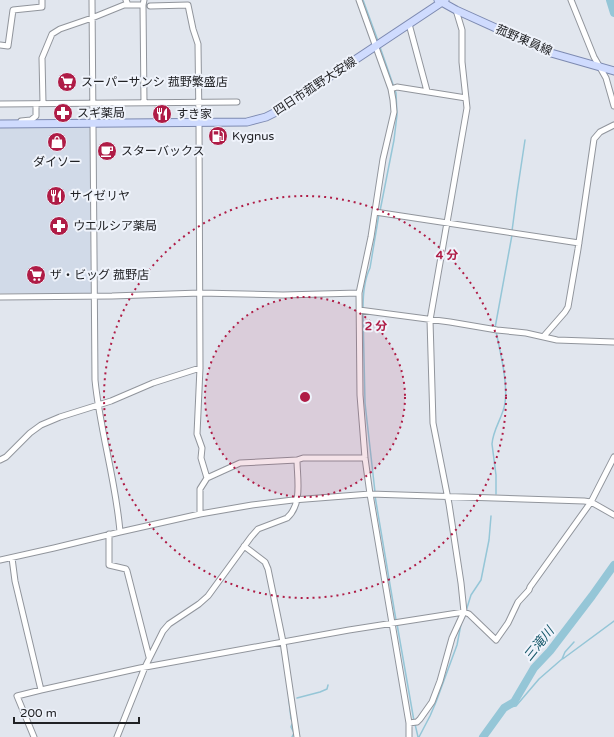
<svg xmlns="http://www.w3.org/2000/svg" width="614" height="737" viewBox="0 0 614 737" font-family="'Varela Round','Noto Sans JP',sans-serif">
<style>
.built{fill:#d1dae8}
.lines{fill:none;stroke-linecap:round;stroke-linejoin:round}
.stream{stroke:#95c6d7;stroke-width:1.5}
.river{stroke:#95c6d7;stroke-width:8}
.minor-casing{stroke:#91959c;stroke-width:7}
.major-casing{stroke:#7d8ab1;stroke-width:9}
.minor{stroke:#fff;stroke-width:5}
.major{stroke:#cfdbfe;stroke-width:7}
.ring{fill:none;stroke:#af1c46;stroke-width:2;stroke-dasharray:2 4}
.labels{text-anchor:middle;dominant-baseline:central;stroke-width:4;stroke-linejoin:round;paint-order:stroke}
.street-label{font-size:12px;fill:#202124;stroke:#eff3fb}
.poi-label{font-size:12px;fill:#202124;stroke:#eff3fb;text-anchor:start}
.water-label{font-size:13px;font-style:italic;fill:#17586a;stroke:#eff3fb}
.centre{fill:#af1c46;stroke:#eff3fb;stroke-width:2}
.ring-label{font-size:12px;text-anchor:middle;font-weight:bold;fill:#af1c46;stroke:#eff3fb;stroke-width:4;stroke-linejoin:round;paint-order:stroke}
</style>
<rect width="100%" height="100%" fill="#e1e6ee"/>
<path class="built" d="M90,127L91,293H0V128Z"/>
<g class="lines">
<path class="stream" d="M363,0L378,41
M380,211L394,140L397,115L396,93L380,47
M512,231L517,193L525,140
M363,309C363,296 364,280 370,268L379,214
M363,313L365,403L375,492
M495,328L512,235
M496,494V475L492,444C493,429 503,417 505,403C508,382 500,352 496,331
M375,496L396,620
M466,611L471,595L481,580L489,540L491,516
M397,624L414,721
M562,659L565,652L574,642
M297,698L320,692L327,689L328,685
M289,700L291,719
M504,708L516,706L539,679L562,659L564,658L614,621
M415,724L418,737
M292,737L294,733L291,727L292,724
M419,737L430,716L436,702L457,645L461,624"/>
<path class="river" d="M610,0L614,13
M483,737L504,708L514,702L534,668L550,651L592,596L614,565"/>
<g class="minor-casing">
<path id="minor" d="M92,0L95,380C100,431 116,481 120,532
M126,0L128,5H143
M359,0L391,89L393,100L394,112L383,159L371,237L359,293L360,395L365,458L370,494L409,723V737
M571,0L594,57L606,78L614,106
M150,6L188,5L193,29L198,44L199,123
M409,24L427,91
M0,45L8,46L13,10L42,7V0
M391,89L397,87L466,98
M43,103L42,58L52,34L60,29L92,18L124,5H128
M144,103L143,5L144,0
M0,104L237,102
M21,121L31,120L36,116V104
M199,123L200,368L197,434L202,448L201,458L207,478L200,489V514
M375,212L579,243
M0,297L112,296L200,293L283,295L359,293
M359,310L450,322L497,330L526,333L557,340L614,342
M544,336L565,312L568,307L578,249L594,139L600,132L614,125
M0,460L6,457L30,433L41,425L60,417L111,401L153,383L200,368
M207,478L240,463L297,460
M109,534V565L126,569L127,571L149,657
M244,546L265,562L268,569L283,642L297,737
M12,558L15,581L41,690
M0,560L54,548L120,532L200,514L252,505L293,500L370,494L584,501L591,502L614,515
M409,723L417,722L420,719L432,702L440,681L452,638L464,612L461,583L449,504L433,423L430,320L467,108L462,62V30L456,10
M34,737L17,696L41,690L140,668L349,630L464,612L469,614L496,640L508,623L518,602L529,590L530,587L591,502L614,457
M117,737L145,667L163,631L169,624L199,604L208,596L251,537L258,529L287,518C303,504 297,478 297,460L303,458H365"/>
</g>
<g class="major-casing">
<path id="major" d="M438,0L456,10L551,53L614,71
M0,124L247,122L266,117L278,111L445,0"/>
</g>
<use href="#minor" class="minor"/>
<use href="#major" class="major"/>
</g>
<circle cx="305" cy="397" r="100" fill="#af1c46" fill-opacity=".12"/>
<g class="ring">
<circle cx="305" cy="397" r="100"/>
<circle cx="305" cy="397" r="201"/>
</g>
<defs>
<g id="supermarket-disc" transform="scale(1)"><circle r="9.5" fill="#af1c46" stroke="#eff3fb"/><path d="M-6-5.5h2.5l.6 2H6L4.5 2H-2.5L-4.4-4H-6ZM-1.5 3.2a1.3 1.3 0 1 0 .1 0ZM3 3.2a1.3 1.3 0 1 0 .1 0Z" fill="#fff"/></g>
<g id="pharmacy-disc" transform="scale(1)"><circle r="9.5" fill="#af1c46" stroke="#eff3fb"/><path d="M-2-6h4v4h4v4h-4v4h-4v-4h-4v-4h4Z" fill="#fff"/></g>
<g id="restaurant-disc" transform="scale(1)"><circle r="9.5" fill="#af1c46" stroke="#eff3fb"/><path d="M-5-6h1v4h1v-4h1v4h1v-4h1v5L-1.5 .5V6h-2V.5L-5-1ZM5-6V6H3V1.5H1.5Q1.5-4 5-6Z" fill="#fff"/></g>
<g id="fuel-disc" transform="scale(1)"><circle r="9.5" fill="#af1c46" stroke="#eff3fb"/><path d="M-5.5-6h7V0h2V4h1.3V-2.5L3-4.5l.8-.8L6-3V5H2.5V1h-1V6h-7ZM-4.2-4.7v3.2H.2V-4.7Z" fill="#fff"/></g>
<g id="shop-disc" transform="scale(1)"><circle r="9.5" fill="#af1c46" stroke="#eff3fb"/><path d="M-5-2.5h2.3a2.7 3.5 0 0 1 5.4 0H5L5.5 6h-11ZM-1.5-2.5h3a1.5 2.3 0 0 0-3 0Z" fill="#fff"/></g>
<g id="cafe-disc" transform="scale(1)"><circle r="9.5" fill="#af1c46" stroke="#eff3fb"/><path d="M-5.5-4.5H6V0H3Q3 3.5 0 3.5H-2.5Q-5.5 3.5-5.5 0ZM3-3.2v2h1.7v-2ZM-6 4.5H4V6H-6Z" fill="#fff"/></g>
</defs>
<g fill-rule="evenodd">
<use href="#supermarket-disc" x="67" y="82"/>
<use href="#pharmacy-disc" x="63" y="113"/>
<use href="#restaurant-disc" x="162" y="114"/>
<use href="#fuel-disc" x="218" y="136"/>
<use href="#shop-disc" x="57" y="142"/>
<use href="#cafe-disc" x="107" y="151"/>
<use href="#restaurant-disc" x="56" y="196"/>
<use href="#pharmacy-disc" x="59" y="226"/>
<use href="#supermarket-disc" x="36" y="275"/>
</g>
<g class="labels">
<g class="street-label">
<text transform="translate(524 40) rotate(23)">菰野東員線</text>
<text transform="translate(315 86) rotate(-33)">四日市菰野大安線</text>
</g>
<g class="poi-label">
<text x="81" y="82">スーパーサンシ 菰野繁盛店</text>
<text x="77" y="113">スギ薬局</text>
<text x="176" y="114">すき家</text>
<text x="232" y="136">Kygnus</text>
<text x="121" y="151">スターバックス</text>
<text x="57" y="162" text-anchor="middle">ダイソー</text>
<text x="70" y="196">サイゼリヤ</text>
<text x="73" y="226">ウエルシア薬局</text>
<text x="50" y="275">ザ・ビッグ 菰野店</text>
</g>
<g class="water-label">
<text transform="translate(539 644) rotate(-51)">三滝川</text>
</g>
</g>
<circle cx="305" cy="397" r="6" class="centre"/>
<g class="ring-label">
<text x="447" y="259">4 分</text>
<text x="376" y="330">2 分</text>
</g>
<path d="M14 717v6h125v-6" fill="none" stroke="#202124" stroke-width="2"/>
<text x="20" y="717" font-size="12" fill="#202124" stroke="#eff3fb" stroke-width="3" paint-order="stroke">200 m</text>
</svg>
